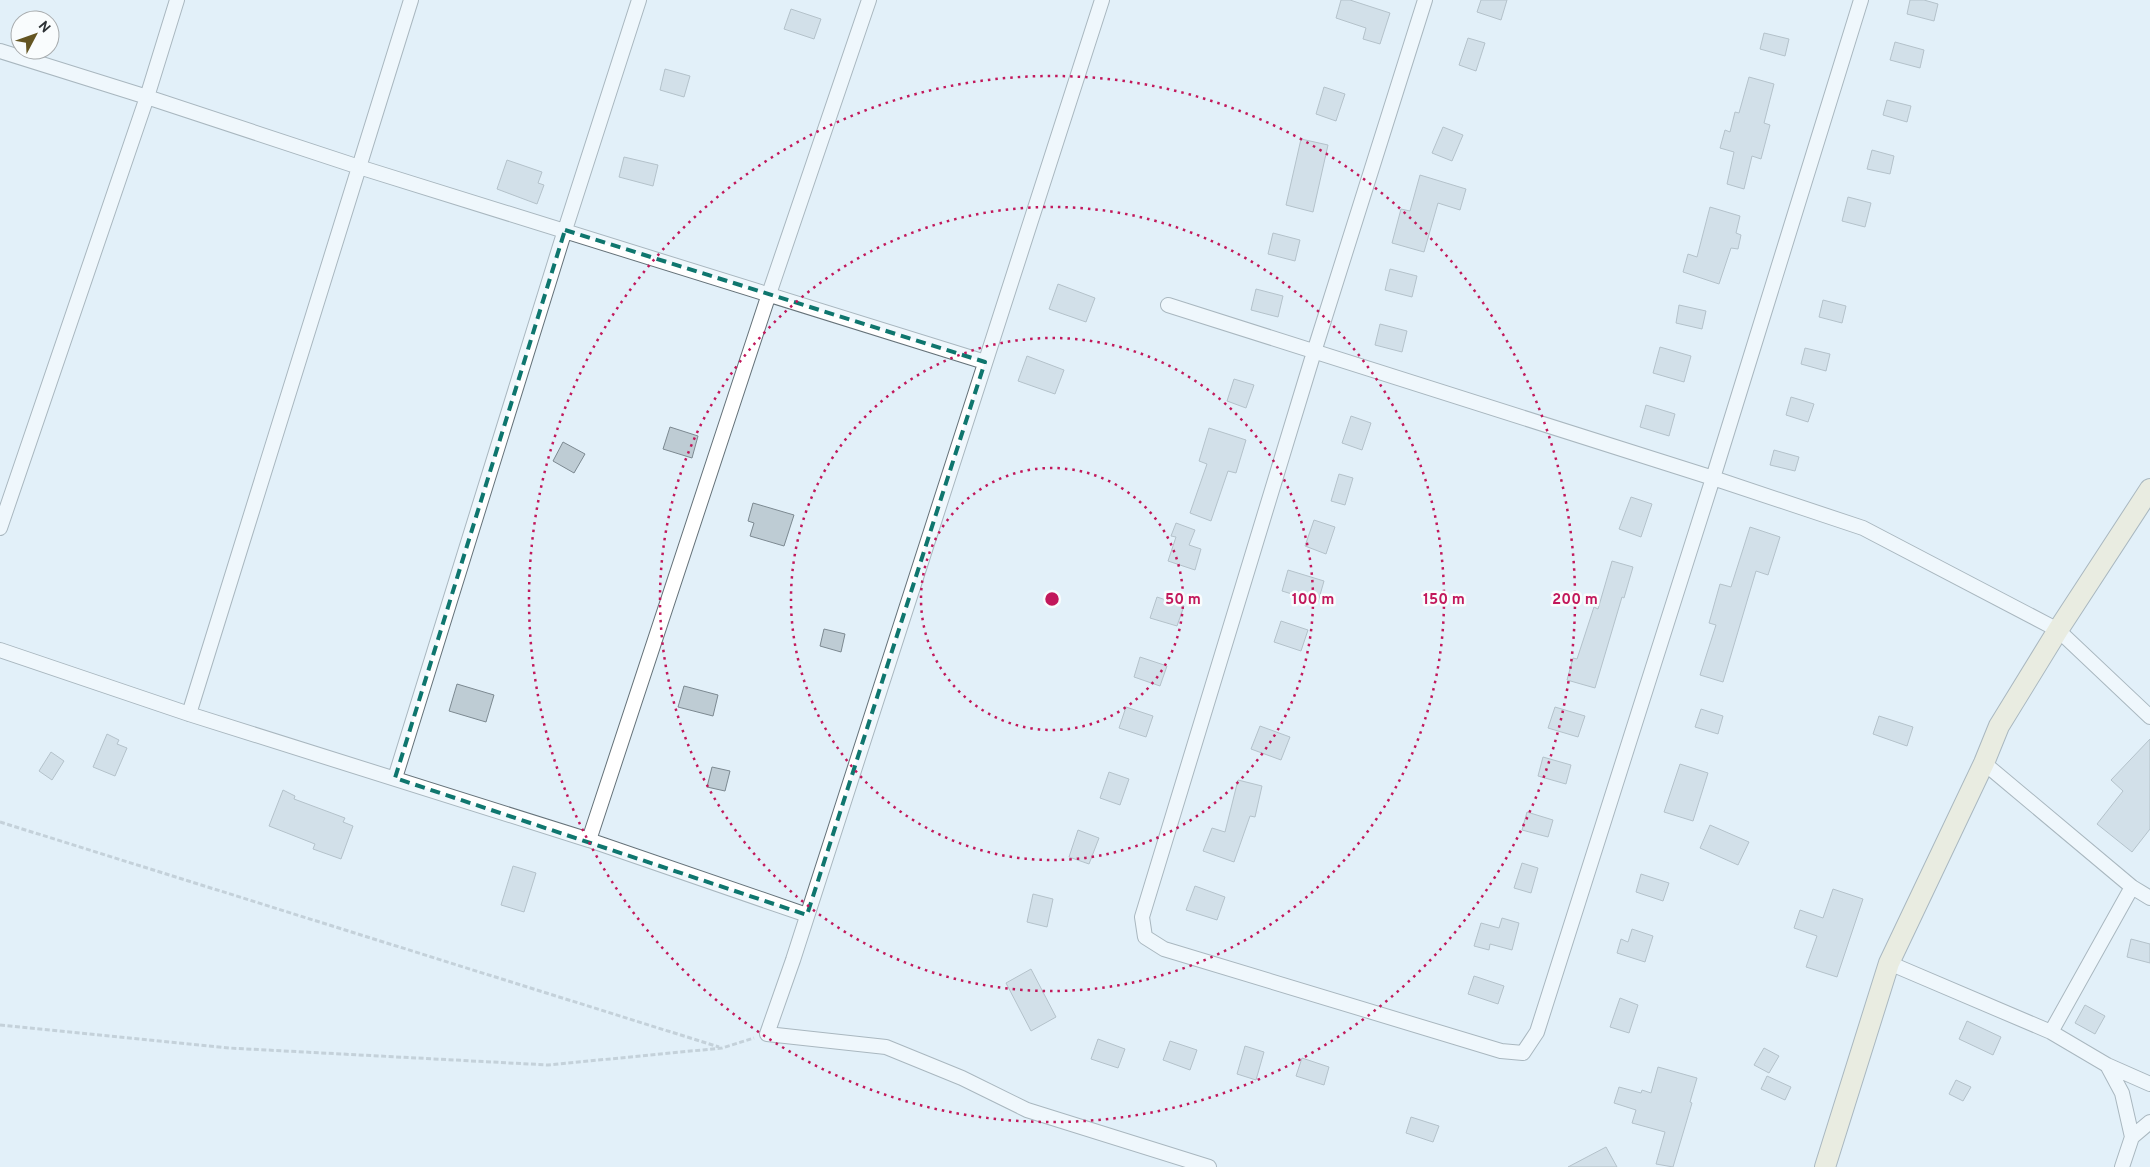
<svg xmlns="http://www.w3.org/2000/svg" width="2150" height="1167" viewBox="0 0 2150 1167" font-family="Overpass,sans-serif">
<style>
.building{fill:#beccd4;stroke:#7c8991}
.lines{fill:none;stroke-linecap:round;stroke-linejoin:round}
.street-casing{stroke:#657279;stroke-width:16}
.secondary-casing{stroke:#657279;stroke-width:22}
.path{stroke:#a1acb3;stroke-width:3;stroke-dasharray:5 2.5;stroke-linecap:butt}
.street{stroke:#fff;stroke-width:14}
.secondary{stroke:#f1e7c4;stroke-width:20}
.marked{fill:none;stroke:#0f766e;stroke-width:4;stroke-dasharray:10 6;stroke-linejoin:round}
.ring{fill:none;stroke:#c2185b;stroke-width:2.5;stroke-dasharray:2.5 5}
.centre{fill:#c2185b;stroke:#f9fcfd;stroke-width:2.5}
.ring-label{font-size:15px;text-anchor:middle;font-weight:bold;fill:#c2185b;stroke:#f9fcfd;stroke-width:5;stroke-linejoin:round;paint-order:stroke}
</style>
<rect width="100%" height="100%" fill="#e2f0f9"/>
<path class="building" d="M1341,0H1350L1390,13L1380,44L1363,39L1366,28L1336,18Z
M1481,0H1507L1501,20L1477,12Z
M1910,0H1924L1938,4L1934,21L1907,14Z
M791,9L821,19L814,39L784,29Z
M1764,33L1789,39L1785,56L1760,49Z
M1468,38L1485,43L1476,71L1459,65Z
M1895,42L1924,50L1920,68L1890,60Z
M665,69L690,76L684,97L660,90Z
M1749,77L1774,84L1764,123L1770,125L1761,159L1752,156L1744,189L1727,184L1734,152L1720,148L1725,130L1730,132L1735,112L1739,113Z
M1324,87L1345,94L1336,121L1316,114Z
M1887,100L1911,106L1907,122L1883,115Z
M1443,127L1463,135L1452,161L1432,153Z
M1301,139L1328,145L1313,212L1286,205Z
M1872,150L1894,156L1890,174L1867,169Z
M624,157L658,165L653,186L619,177Z
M507,160L542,172L538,183L544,185L537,204L497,189Z
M1420,175L1466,189L1460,210L1438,203L1424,252L1392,243L1401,209L1410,211Z
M1848,197L1871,203L1865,227L1842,221Z
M1710,207L1740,216L1736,233L1741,235L1738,249L1731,248L1719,284L1683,272L1688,254L1697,257Z
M1273,233L1300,240L1295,261L1268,254Z
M1390,269L1417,276L1412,297L1385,290Z
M1058,284L1095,298L1086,322L1049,309Z
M1256,289L1283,296L1278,317L1251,310Z
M1823,300L1846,306L1842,323L1819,317Z
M1679,305L1706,311L1702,329L1676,323Z
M1380,324L1407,331L1402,352L1375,345Z
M1660,347L1691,356L1684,382L1653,373Z
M1805,348L1830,354L1826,371L1801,364Z
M1027,356L1064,370L1055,394L1018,381Z
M1234,379L1254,385L1246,408L1227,401Z
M1791,397L1814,404L1808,422L1786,415Z
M1646,405L1675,414L1669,436L1640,427Z
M1351,416L1371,423L1362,450L1342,443Z
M670,427L698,436L692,458L663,449Z
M1209,428L1246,440L1236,473L1228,471L1211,521L1190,513L1207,464L1199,461Z
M563,442L585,454L574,473L553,461Z
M1774,450L1799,457L1795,471L1770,465Z
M1339,474L1353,478L1345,505L1331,501Z
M1631,497L1652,504L1641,537L1619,529Z
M753,503L794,515L784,546L750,536L754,523L748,521Z
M1314,520L1335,527L1326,554L1305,546Z
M1176,523L1195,530L1189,545L1201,549L1195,570L1168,561L1176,537L1171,536Z
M1750,527L1780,537L1768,575L1756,571L1723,682L1700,675L1716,625L1709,623L1720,584L1731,587Z
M1612,561L1633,567L1624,598L1622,597L1595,688L1567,680L1573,658L1577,659L1594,607L1598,609Z
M1288,570L1324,581L1318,602L1282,591Z
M1157,597L1184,606L1177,626L1150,618Z
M1281,621L1308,630L1301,651L1274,642Z
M824,629L845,634L841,652L820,646Z
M1140,657L1167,666L1160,686L1134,677Z
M457,684L494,695L486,722L449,711Z
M684,686L718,695L713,716L678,707Z
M1126,707L1153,716L1146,737L1119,728Z
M1555,707L1585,716L1578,737L1548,728Z
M1701,709L1723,716L1718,734L1695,727Z
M1879,716L1913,727L1907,746L1873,734Z
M1260,726L1290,737L1281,760L1251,749Z
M107,734L119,740L117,744L127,748L115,776L93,767Z
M2150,739V829L2132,852L2097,824L2123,791L2111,780Z
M51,752L64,761L52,780L39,771Z
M1543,757L1571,765L1566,784L1538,776Z
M1680,764L1708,773L1693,821L1664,812Z
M712,767L730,771L725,791L707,787Z
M1109,772L1129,779L1120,805L1100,798Z
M1238,780L1262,786L1255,817L1250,816L1234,862L1203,851L1212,828L1225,832Z
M283,790L295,796L294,799L345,818L343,822L353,826L341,859L313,849L315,844L269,826Z
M1527,812L1553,820L1548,837L1522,830Z
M1710,825L1749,842L1738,865L1700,848Z
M1078,830L1099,838L1089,864L1069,857Z
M1522,863L1538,868L1531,893L1514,888Z
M513,866L536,873L524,912L501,905Z
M1641,874L1669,883L1663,901L1636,892Z
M1195,886L1225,897L1217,920L1186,910Z
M1833,889L1863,899L1837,977L1806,967L1817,936L1794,928L1800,910L1823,918Z
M1033,894L1053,899L1047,927L1027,922Z
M1502,918L1519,923L1512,950L1490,944L1489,950L1474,946L1481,923L1499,928Z
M1632,929L1653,936L1645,962L1617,953L1621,939L1628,942Z
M2131,939L2150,944V963L2127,957Z
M1031,969L1056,1017L1031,1031L1006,983Z
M1474,976L1504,986L1498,1004L1468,994Z
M1620,998L1638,1005L1629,1033L1610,1027Z
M2085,1005L2105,1016L2095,1034L2075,1023Z
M1967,1021L2001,1037L1993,1055L1959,1039Z
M1098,1039L1125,1049L1118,1068L1091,1059Z
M1170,1041L1197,1050L1190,1070L1163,1060Z
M1245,1046L1264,1052L1256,1080L1237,1074Z
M1764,1048L1779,1056L1769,1073L1754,1065Z
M1302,1058L1329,1067L1324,1085L1296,1076Z
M1658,1067L1697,1078L1690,1102L1692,1103L1673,1167L1656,1164L1665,1132L1632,1123L1636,1110L1614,1103L1619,1087L1641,1093L1642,1090L1651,1093Z
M1767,1076L1791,1087L1785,1100L1761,1089Z
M1956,1080L1971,1087L1963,1101L1949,1094Z
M1411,1117L1439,1126L1433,1142L1406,1133Z
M1606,1147L1617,1167H1568Z"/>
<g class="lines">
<g class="street-casing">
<path id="street" d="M1102,0L793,960L767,1034L886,1047L962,1078L1027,1110L1209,1167
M1425,0L1314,352L1142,917L1145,937L1164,949L1501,1051L1523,1053L1537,1032L1713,478L1861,0
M0,51L147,97L359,167L985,362
M1168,305L1713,478L1863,528L2058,630L2150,717
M0,528L147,97L177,0
M0,650L189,714L589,840L807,915
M189,714L411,0
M1984,763L2132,887L2150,898
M395,778L565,230L639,0
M589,840L769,294L869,0
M1889,963L2051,1032L2107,1065L2150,1084
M2051,1032L2132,887
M2107,1065L2122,1093L2132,1137
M2122,1167L2132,1137L2150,1122"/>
</g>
<g class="secondary-casing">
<path id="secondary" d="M1825,1167L1889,963L1984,763L1999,726L2058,630L2150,489"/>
</g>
<path class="path" d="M0,822L719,1047
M0,1025L229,1048L548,1065L722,1048L754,1038"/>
<use href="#street" class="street"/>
<use href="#secondary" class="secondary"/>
</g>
<path d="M0 0H2150V1167H0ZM565,230L985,362L807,915L395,778Z" fill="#e2f0f9" fill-opacity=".55" fill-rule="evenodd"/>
<path class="marked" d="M565,230L985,362L807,915L395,778Z"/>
<g class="ring">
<circle cx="1052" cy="599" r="131"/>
<circle cx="1052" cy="599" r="261"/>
<circle cx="1052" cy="599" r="392"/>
<circle cx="1052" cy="599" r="523"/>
</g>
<circle cx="1052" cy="599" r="8" class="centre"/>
<g class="ring-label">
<text x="1183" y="604">50 m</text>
<text x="1313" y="604">100 m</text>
<text x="1444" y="604">150 m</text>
<text x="1575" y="604">200 m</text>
</g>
<g transform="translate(35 35) rotate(49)"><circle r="24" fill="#f9fcfd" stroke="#a7abad"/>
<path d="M0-4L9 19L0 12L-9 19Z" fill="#645522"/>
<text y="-8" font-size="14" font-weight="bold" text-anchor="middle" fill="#2d3235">N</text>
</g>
</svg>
